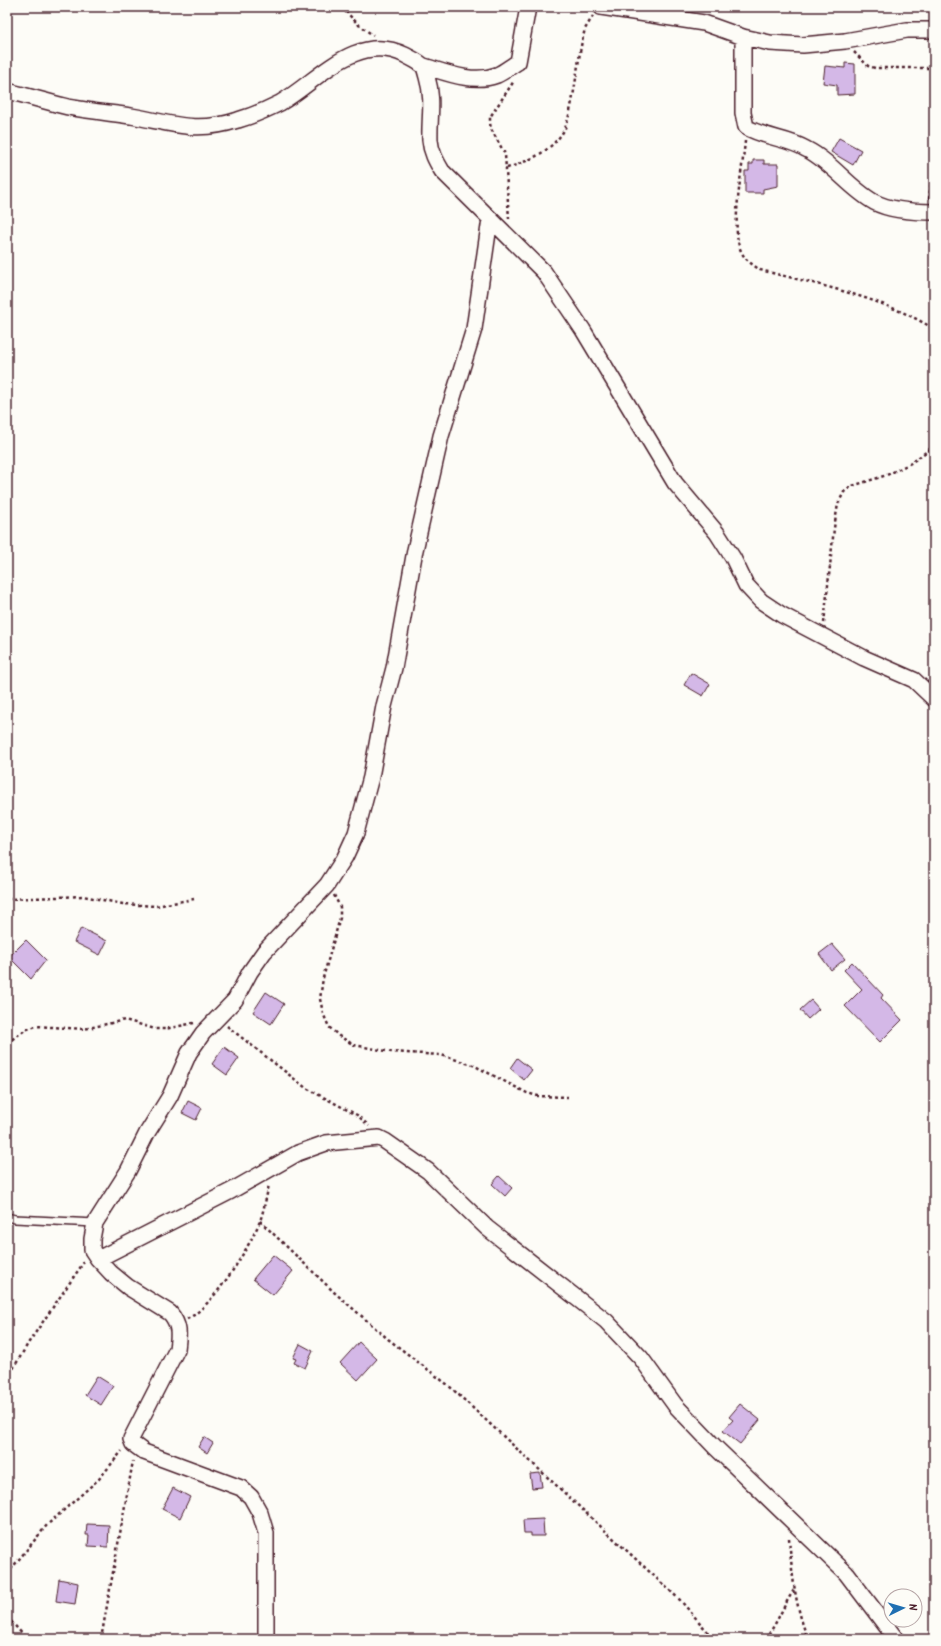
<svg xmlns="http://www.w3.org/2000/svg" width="941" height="1646" viewBox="0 0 941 1646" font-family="Kalam,sans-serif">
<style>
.building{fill:#d4b8e7;stroke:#4a1f2b}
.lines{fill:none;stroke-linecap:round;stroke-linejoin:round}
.lane-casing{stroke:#4a1f2b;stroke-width:10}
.street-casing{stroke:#4a1f2b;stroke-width:18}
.path{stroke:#4a1f2b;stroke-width:2.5;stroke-dasharray:3 3;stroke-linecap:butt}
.lane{stroke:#fdfcf7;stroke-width:7}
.street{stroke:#fdfcf7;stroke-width:15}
</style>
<rect width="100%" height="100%" fill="#fdfcf7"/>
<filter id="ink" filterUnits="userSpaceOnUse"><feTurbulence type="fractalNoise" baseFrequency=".025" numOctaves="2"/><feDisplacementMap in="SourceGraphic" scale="8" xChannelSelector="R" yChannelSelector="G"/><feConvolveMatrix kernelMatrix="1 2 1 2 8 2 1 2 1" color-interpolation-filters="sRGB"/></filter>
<g filter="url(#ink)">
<path class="building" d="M845,63L855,64V94L837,95V85L823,83L825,66L845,68Z
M839,138L861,150L853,165L831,152Z
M753,160H764V164H778V186L763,189V193H745V171H749V164H753Z
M691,673L710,684L703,696L684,685Z
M81,928L107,941L100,955L74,942Z
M26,940L46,960L31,979L9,957Z
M832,944L845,959L831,970L819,954Z
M852,962L883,995L881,998L902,1020L880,1042L845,1006L862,989L844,970Z
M266,992L284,1004L271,1024L253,1012Z
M811,1000L819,1009L808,1019L800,1010Z
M224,1047L239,1058L227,1075L212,1064Z
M517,1058L532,1070L524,1080L510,1068Z
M188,1101L202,1108L196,1120L182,1113Z
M499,1176L512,1188L505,1196L492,1184Z
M273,1255L293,1271L273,1295L253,1279Z
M359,1342L377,1359L358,1380L340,1363Z
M300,1344L313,1351L305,1368L294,1363L296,1359L293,1358Z
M97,1376L113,1386L101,1405L85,1395Z
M740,1404L760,1420L740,1444L723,1431L733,1420L729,1417Z
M204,1437L213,1443L207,1453L198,1447Z
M540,1473L542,1487L532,1488L530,1474Z
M173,1488L190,1497L180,1518L162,1509Z
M543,1519L544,1536H531V1533H524L523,1520Z
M87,1524L109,1525L108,1547L88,1546L89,1535H86Z
M59,1579L78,1583L75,1604L56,1601Z"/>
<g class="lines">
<g class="lane-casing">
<path id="lane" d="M7,1217L15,1219L95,1223"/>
</g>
<g class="street-casing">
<path id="street" d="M601,7L704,23L743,37L770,43L803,45L845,41L907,30H934
M743,37V113L746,127C765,138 788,138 806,149C832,162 849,188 874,202C891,211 915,212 934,212
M424,66C447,73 473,84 497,75C504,72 511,66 518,62L528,7
M7,91C28,96 48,102 68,107C89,111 110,113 131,116C171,123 196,134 238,120C252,116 266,110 280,103C318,81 356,31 405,55C410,58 418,61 423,66C425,68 426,74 427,77C434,100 429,118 430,140C431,152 436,161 442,171L544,272L583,330L675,483L717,533L733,558L746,585L761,601L782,615L864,658L914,680L934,699
M98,1259L231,1191L298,1153L326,1143L379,1138L385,1141L428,1171L487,1228L606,1321L641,1358L675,1405L715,1447L846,1573L896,1639
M266,1639V1533L260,1513L251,1497L241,1488L144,1452L133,1444L131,1439L177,1349C179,1334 180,1325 170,1313L128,1287L111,1273L98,1259L92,1250V1239L95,1223L128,1171L147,1133L170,1096L189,1053L203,1033L235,1000L250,972L264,952L327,885L345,857L356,833L371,777L384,706L394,668L415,550L441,436L474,329L490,219"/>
</g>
<path class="path" d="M341,7L360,26L373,35
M854,52L868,66L875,68H934
M745,141C743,167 730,229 741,251C745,260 752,264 760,270C816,284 885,298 934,329
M507,168C529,161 550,152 563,132C572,118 578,60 582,41L585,29L593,16
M929,199L934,164
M509,219L505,154L491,129L490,123V117L514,81
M824,623L834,528L838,504L844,492L852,486L887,475L911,463L934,446
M334,895L340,907V918L323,978L320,999L323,1013L329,1027L339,1036L354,1045L391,1052L441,1055L473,1065L527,1093L538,1096L568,1097
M7,899L83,896L123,904L156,906L194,899
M227,1026L306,1088L357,1115L369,1126
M7,1043L25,1030L36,1026L84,1029L125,1020L155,1029H165L194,1023
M260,1221L335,1293L388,1339L448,1385L680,1600L714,1639
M187,1319C213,1307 249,1248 260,1221C264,1210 266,1197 269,1185
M7,1379L29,1342L84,1262
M789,1538C792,1572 795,1607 808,1639
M7,1574L47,1525L99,1479L122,1451
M7,1617L27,1639
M101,1639L133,1461
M765,1639C777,1624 783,1606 794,1590"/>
<use href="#lane" class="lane"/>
<use href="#street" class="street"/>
</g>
</g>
<rect width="941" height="1646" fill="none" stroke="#fdfcf7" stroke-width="24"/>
<rect x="12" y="12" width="917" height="1622" fill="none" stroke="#4a1f2b" stroke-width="1.5" filter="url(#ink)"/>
<g transform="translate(903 1608) rotate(85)"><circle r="19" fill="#fdfcf7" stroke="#b5a4a5"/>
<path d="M0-3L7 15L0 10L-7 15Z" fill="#1f6fb2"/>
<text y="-6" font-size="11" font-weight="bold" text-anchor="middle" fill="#4a1f2b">N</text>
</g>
</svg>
